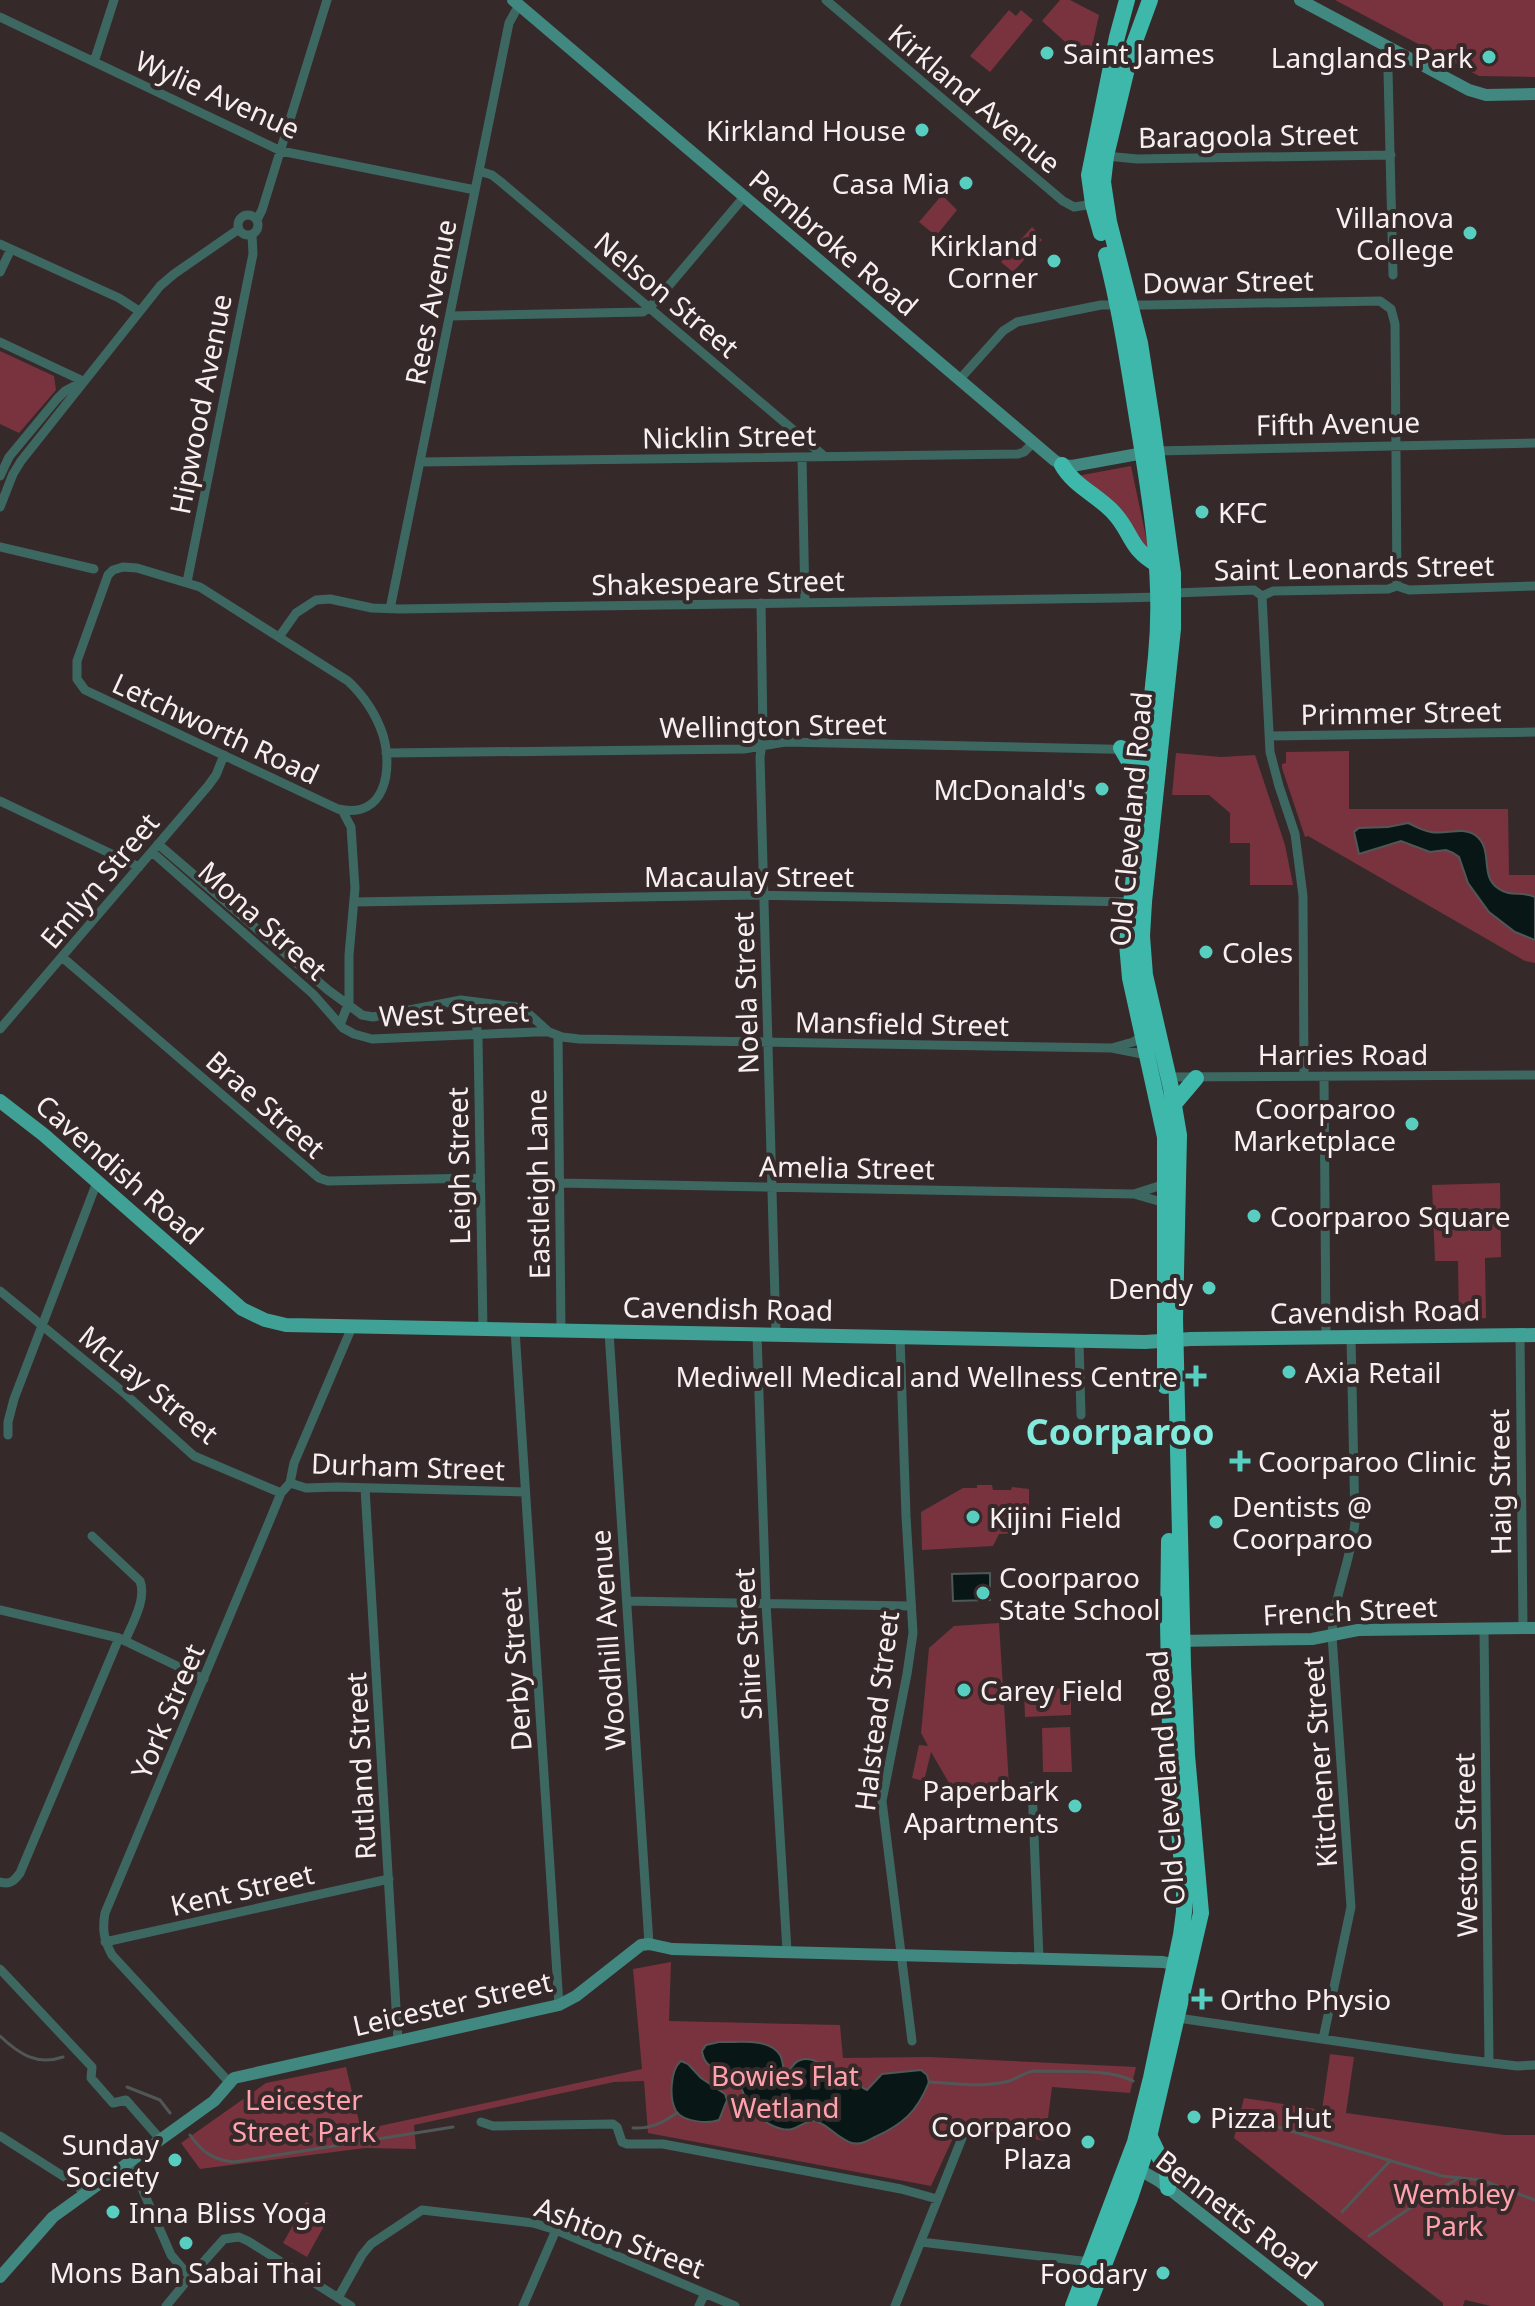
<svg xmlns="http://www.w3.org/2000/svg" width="1535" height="2306" viewBox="0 0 1535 2306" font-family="'Noto Sans',sans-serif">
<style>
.green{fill:#78333e}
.water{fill:#081715;stroke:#505857;stroke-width:2}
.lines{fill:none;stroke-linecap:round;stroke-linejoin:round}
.stream{stroke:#505857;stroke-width:3}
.street{stroke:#3d6862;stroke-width:9}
.secondary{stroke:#408880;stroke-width:12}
.primary{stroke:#40a196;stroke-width:14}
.highway{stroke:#3db8ab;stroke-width:16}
.poi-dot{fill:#58cec0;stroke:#36292a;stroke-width:3}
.labels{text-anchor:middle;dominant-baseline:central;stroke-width:8;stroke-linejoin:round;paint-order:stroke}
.poi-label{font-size:28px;fill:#f8eff0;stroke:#36292a;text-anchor:start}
.street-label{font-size:28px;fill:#f8eff0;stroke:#36292a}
.park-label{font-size:28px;fill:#ffa2ad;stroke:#36292a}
.district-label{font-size:36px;font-weight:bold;fill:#82ebdd;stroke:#36292a}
</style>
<rect width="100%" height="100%" fill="#36292a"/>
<path class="green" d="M1060,0H1070L1099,15L1090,56L1085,60L1042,21Z
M1335,0H1535V77L1479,76Z
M1009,10L1016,16L1021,10L1033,20L990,72L970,56Z
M942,195L957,210L936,236L919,222Z
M1032,227L1035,230L1033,237L1037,240L1040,238L1042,240L1013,272L1001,262Z
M0,351L54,376L56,390L19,433L0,424Z
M1131,466L1147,542L1148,552L1077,476Z
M1349,751V809H1508L1509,875H1535V963L1525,961L1308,836L1305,837L1282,768V764L1286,763V752Z
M1176,753L1221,757L1255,755L1285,845L1293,885H1250V843H1230V813L1209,795H1172Z
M1500,1183L1501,1257L1485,1258L1486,1318L1459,1321L1458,1261H1435L1432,1185Z
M977,1485H992L993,1490H1011L1012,1487L1029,1489V1514L1022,1520L1018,1533L999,1534L993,1546L922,1550L921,1512L963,1488H977Z
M999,1623L1009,1785L952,1788L931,1752L924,1781L912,1778L919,1745L928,1746L921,1733L929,1648L954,1626Z
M1071,1688V1715L1025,1717L1024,1690Z
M1070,1727L1072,1772H1043L1042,1728Z
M671,1962L669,2021L840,2025L843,2058L929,2057L1136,2067L1130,2093L1052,2087L1045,2141L959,2125L931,2186L648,2133L644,2081L614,2082L414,2125L416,2149L365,2148L200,2169L181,2143L266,2083L346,2067L361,2130L642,2069L633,1969Z
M1330,2054L1354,2057L1346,2113L1505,2135H1535V2306H1491L1465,2300L1463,2306H1443V2303L1234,2138L1244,2098L1322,2110Z
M306,2202L330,2215L307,2257L283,2243Z"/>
<path class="water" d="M1408,823C1415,826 1423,831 1431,832C1446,835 1462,826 1475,835C1495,849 1478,876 1499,889C1510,897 1523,891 1535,897V940L1515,932L1489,912L1468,883L1459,857L1453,853L1446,850L1430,852L1401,841L1359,854L1354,832L1359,828L1388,827Z
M990,1573V1600L953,1601L952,1574Z
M719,2042C738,2043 768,2037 780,2055C783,2060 783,2069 785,2074C791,2071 792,2064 798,2061C811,2054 823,2067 835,2070C842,2072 848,2071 854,2074L863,2088L867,2090L882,2074L921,2070L927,2075L929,2082C917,2112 903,2124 875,2137C867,2141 861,2145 852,2143C838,2139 828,2124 815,2121C806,2120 800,2127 792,2129C781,2132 767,2123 758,2117C744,2107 745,2086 733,2076C719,2065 705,2072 702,2051L706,2045Z
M681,2061L688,2064L701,2078L725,2094L727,2100L719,2120C708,2124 683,2122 676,2111C669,2099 670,2070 681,2061Z"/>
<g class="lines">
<path class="stream" d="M0,2036C19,2054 37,2066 63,2057
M929,2082C954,2083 984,2088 1009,2081C1018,2078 1024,2073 1033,2071C1062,2072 1108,2068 1133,2081
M127,2087L160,2100L170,2113
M1238,2115L1442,2176L1481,2180L1535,2200
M633,2128C651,2129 662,2123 677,2113
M190,2135C202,2152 213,2160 234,2162L453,2127
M1342,2212L1389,2162
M1369,2236L1435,2191L1456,2180"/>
<path class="street" d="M826,0L1063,201L1074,207L1094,204
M0,17L281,151L475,190
M94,62L114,0
M1106,156L1137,159L1391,155
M479,171L492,175L501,182L824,456
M238 225a10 10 0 1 1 20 0a10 10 0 1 1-20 0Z
M257,220L262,210L327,0
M0,244L119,298L139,311
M0,272L11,249
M1393,275L1388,71L1389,62L1395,51
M450,316L643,312L655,302L744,197
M0,342L83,381
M959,380L1003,331L1017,322L1101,305H1148L1380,301L1391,309L1395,324L1397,586
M1156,451L1535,443
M802,457L805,602
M421,462L1018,454L1024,452L1033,443
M0,476L9,457L57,399L65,391L80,383
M0,507L13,474L21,461L160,286L174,274L239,229
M0,547L94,569
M123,567L137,568L200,587L348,681C364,696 376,714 383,735C393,769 386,820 338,809L85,690L77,679V661L108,575L113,570Z
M187,582L253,254L252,235
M1262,596L1270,752L1279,786L1295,834L1303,896L1304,1076
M761,603L763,736L760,757L776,1335
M390,609L509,23L519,5
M279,637L296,613L316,600L330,599L372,608L400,609L1118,598L1160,597L1174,593L1254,590L1262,596L1273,591L1388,589L1397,586L1409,590L1535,586
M1269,736L1535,732
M386,753L744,749L785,742L1149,750
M0,801L139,867
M158,844L328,990L362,1015L373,1017L461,1000L516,1007L529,1014L549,1032
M152,852L313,994L343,1028L354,1034L372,1039L535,1032H549L562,1037L579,1039L1112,1048L1147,1055
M355,902L755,895L1135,902
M62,957L319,1178L328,1181L480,1178
M474,1002L478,1039L483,1330
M340,1025L349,1002V955L355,888L351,827L342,810
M0,1029L208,786L216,775L224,755
M558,1036L561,1331
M1112,1048L1133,1042L1142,1037
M1324,1076L1326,1338
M1166,1077L1535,1075
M559,1183L1134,1194L1165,1184
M1134,1194L1165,1203
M0,1291L123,1392L194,1456L281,1493
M515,1330L559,2005
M609,1332L649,1944
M757,1335L766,1603L787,1951
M1520,1335L1523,1628
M900,1337L906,1516L913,1633L907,1674L882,1801L912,2041
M1079,1341L1081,1415
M8,1435V1422L14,1399L97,1182
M290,1483L306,1488L337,1487L525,1492
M365,1488L398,2041
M92,1536L140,1581C147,1599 132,1624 125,1641
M627,1601L911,1606
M0,1610L119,1638L204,1679
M1484,1628L1489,2062
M1032,1786L1039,1958
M0,1882C10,1885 14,1881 20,1873L119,1638
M105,1942L389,1879
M0,1969L92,2067L91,2078L113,2103L126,2100L161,2140
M1178,2018L1452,2058L1517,2066L1535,2065
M1323,2039L1351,1907L1332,1636C1333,1597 1351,1561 1355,1522L1351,1338
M229,2082L112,1955C104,1940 102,1930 105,1913L267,1527L281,1493L290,1483L294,1463L352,1327
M481,2122L493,2126L613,2124L617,2127L622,2142L627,2144H663L901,2189L937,2199
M0,2136L77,2185L84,2194
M130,2161L171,2255L190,2277L166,2306
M921,2242L1090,2262
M190,2277L224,2239L239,2237L248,2241L351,2306
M338,2298L362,2255L371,2244L422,2210L533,2223L556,2230L735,2306
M523,2306L556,2230
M699,2306L705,2293
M895,2306L966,2128"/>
<path class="secondary" d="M513,0L1054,460L1062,465L1072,466L1149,452
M1300,0L1469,90L1486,95L1535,94
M1175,1641L1312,1639L1358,1630L1535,1628
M1133,2166L1159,2181L1318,2306
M0,2277L53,2217L214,2101L234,2078L559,2005L576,1996L641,1945L649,1944L672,1949L1163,1962L1182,1966"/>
<path class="primary" d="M0,1101L44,1135L242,1309L265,1320L286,1325L1145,1342L1191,1339L1535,1335"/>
<path class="highway" d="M1101,233L1093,204L1089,175L1117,37L1127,0
M1106,255C1120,309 1128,363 1137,418C1150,497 1164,576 1156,656L1127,944L1130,978L1165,1137V1386
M1062,465C1073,485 1097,495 1113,512C1133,533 1128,548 1158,565
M1121,748L1134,770L1142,780
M1174,1104L1196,1078
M1150,2137L1167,2173L1168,2188
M1073,2306L1135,2142L1151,2078L1181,1935L1184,1912V1888L1170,1729L1168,1622L1169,1541
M1088,2306L1130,2198L1146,2150L1201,1913L1187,1755L1183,1665L1175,1319L1179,1135L1171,1088L1145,975L1142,936L1144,902L1173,629V573L1152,420L1140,343L1109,222L1103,182L1106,156L1131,52L1150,0"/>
</g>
<g class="poi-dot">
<circle cx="1047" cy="53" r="8"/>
<circle cx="1489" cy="57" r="8"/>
<circle cx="922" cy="130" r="8"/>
<circle cx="966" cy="183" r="8"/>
<circle cx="1470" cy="233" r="8"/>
<circle cx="1054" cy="261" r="8"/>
<circle cx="1202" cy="512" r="8"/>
<circle cx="1102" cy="789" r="8"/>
<circle cx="1206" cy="952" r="8"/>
<circle cx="1412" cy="1124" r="8"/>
<circle cx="1254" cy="1216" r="8"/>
<circle cx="1209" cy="1288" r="8"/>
<circle cx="1289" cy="1372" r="8"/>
<path d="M1192 1364h8v8h8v8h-8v8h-8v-8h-8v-8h8z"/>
<path d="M1236 1449h8v8h8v8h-8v8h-8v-8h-8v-8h8z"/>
<circle cx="973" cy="1517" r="8"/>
<circle cx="1216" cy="1522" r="8"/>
<circle cx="983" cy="1593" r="8"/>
<circle cx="964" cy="1690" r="8"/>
<circle cx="1075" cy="1806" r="8"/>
<path d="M1198 1987h8v8h8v8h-8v8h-8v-8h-8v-8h8z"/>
<circle cx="1194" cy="2117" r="8"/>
<circle cx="1088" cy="2142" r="8"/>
<circle cx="175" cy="2160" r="8"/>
<circle cx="113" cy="2212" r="8"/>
<circle cx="186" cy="2243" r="8"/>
<circle cx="1163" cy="2273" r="8"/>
</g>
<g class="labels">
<g class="poi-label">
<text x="1063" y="53">Saint James</text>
<text x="1473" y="57" text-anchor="end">Langlands Park</text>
<text x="906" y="130" text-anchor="end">Kirkland House</text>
<text x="950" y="183" text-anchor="end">Casa Mia</text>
<text x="1454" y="217" text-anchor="end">Villanova<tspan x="1454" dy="32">College</tspan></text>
<text x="1038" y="245" text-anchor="end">Kirkland<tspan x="1038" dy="32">Corner</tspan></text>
<text x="1218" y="512">KFC</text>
<text x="1086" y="789" text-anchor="end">McDonald's</text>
<text x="1222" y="952">Coles</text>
<text x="1396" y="1108" text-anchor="end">Coorparoo<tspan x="1396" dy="32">Marketplace</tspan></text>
<text x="1270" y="1216">Coorparoo Square</text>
<text x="1193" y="1288" text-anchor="end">Dendy</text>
<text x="1305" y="1372">Axia Retail</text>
<text x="1178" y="1376" text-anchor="end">Mediwell Medical and Wellness Centre</text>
<text x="1258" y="1461">Coorparoo Clinic</text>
<text x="1232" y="1506">Dentists @<tspan x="1232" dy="32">Coorparoo</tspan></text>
<text x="989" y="1517">Kijini Field</text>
<text x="999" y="1577">Coorparoo<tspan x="999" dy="32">State School</tspan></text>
<text x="980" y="1690">Carey Field</text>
<text x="1059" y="1790" text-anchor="end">Paperbark<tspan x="1059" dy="32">Apartments</tspan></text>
<text x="1220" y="1999">Ortho Physio</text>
<text x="1210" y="2117">Pizza Hut</text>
<text x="1072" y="2126" text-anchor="end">Coorparoo<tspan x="1072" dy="32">Plaza</tspan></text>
<text x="159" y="2144" text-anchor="end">Sunday<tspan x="159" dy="32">Society</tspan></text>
<text x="129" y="2212">Inna Bliss Yoga</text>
<text x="186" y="2272" text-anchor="middle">Mons Ban Sabai Thai</text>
<text x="1147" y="2273" text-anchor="end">Foodary</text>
</g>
<g class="street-label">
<text transform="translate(218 94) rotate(24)">Wylie Avenue</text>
<text transform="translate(975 98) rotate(40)">Kirkland Avenue</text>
<text transform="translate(1248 135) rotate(-1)">Baragoola Street</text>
<text transform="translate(834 242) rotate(40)">Pembroke Road</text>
<text transform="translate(1228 281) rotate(-1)">Dowar Street</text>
<text transform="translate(667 294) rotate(40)">Nelson Street</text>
<text transform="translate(430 302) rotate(-79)">Rees Avenue</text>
<text transform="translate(200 404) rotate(-79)">Hipwood Avenue</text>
<text transform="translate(1338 423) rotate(-1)">Fifth Avenue</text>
<text transform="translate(729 436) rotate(-1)">Nicklin Street</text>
<text transform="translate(1354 567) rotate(-1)">Saint Leonards Street</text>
<text transform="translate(718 582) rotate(-1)">Shakespeare Street</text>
<text transform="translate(1401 712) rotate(-1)">Primmer Street</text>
<text transform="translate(773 725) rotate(-1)">Wellington Street</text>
<text transform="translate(216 728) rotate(25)">Letchworth Road</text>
<text transform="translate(1130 819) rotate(-85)">Old Cleveland Road</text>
<text x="749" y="876">Macaulay Street</text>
<text transform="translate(99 880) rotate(-50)">Emlyn Street</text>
<text transform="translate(263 920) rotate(42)">Mona Street</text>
<text transform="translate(745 993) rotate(-92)">Noela Street</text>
<text transform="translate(454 1013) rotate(-2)">West Street</text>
<text transform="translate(902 1023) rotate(1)">Mansfield Street</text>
<text x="1343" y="1054">Harries Road</text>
<text transform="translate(266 1104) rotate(41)">Brae Street</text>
<text transform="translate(458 1166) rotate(-91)">Leigh Street</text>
<text transform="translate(847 1167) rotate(1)">Amelia Street</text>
<text transform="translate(120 1169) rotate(41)">Cavendish Road</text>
<text transform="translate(537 1184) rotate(-91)">Eastleigh Lane</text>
<text transform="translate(728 1308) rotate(1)">Cavendish Road</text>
<text transform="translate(1375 1311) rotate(-1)">Cavendish Road</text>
<text transform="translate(149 1384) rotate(39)">McLay Street</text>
<text transform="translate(408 1466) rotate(2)">Durham Street</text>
<text transform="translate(1499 1482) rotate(-91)">Haig Street</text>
<text transform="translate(1350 1610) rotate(-3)">French Street</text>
<text transform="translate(607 1640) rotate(-94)">Woodhill Avenue</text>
<text transform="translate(747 1644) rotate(-93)">Shire Street</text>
<text transform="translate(515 1669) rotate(-94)">Derby Street</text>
<text transform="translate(167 1711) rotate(-67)">York Street</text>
<text transform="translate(876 1711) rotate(-83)">Halstead Street</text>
<text transform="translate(1319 1762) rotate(-94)">Kitchener Street</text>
<text transform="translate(360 1766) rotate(-93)">Rutland Street</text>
<text transform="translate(1165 1778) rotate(-94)">Old Cleveland Road</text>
<text transform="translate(1465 1845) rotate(-91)">Weston Street</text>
<text transform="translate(242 1889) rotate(-13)">Kent Street</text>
<text transform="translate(452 2003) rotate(-13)">Leicester Street</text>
<text transform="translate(1237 2214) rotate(37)">Bennetts Road</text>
<text transform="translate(620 2237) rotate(21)">Ashton Street</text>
</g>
<g class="park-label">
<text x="785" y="2075">Bowies Flat<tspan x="785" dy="32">Wetland</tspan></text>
<text x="304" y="2099">Leicester<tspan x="304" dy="32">Street Park</tspan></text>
<text x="1454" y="2193">Wembley<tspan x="1454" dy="32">Park</tspan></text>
</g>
<g class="district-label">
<text x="1120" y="1431">Coorparoo</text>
</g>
</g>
</svg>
